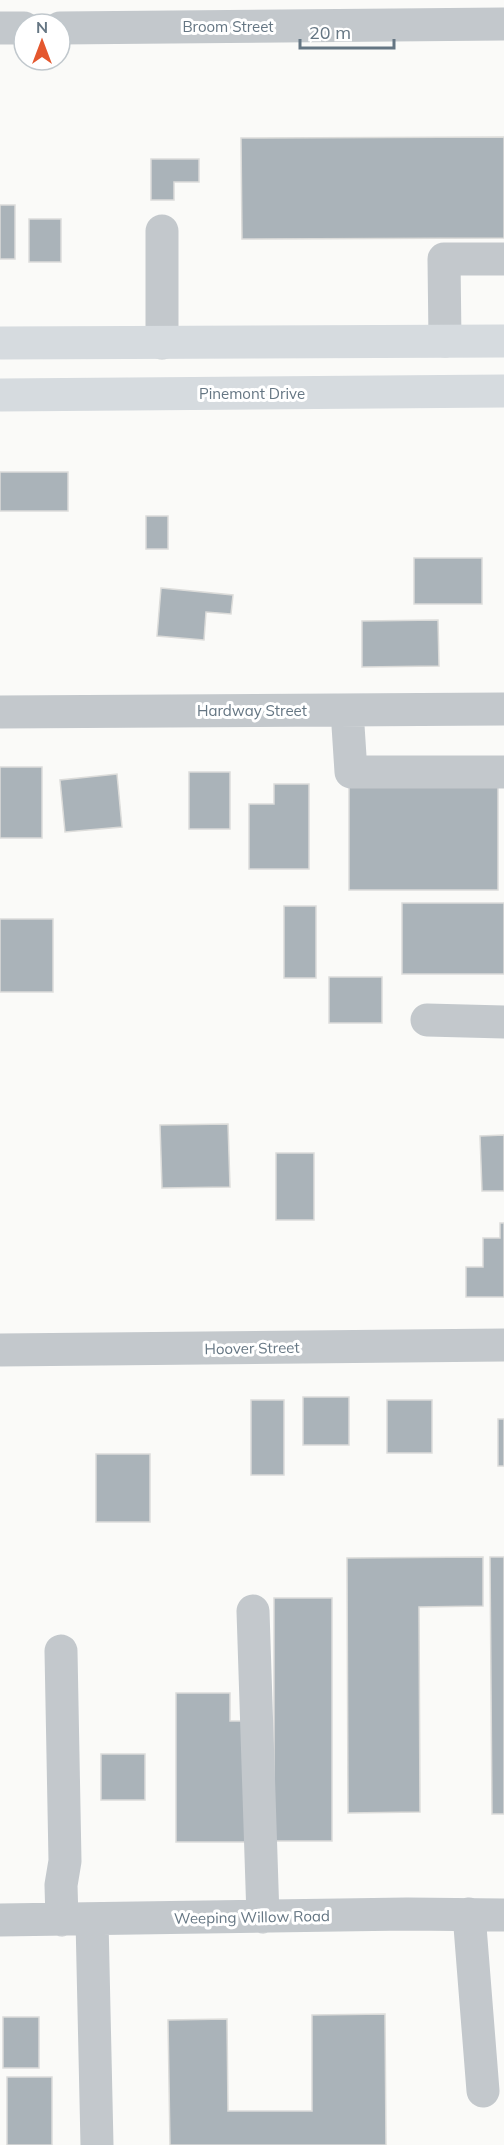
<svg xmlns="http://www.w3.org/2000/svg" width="504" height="2145" viewBox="0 0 504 2145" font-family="Mulish,sans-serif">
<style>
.building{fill:#aab3b9;stroke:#dcdcda;stroke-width:1.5}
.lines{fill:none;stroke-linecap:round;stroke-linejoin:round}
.minor{stroke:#c3c8cc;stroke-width:33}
.major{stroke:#d6dbdf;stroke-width:33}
.labels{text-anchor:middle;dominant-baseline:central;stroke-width:6;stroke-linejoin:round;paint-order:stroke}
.street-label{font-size:15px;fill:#657683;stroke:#fff}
</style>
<rect width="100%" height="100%" fill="#fafaf8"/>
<path class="building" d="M504,137V238L242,239L241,138Z
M151,159H199V182H174V200H151Z
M0,205H15V259H0Z
M29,219H61V262H29Z
M0,472H68V511H0Z
M146,516H168V549H146Z
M414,558H482V604H414Z
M161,588L233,595L231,614L206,612L204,640L157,636Z
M438,620L439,666L362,667V621Z
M0,767H42V838H0Z
M189,772H230V829H189Z
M117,774L122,827L65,832L60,780Z
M274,784H309V869H249V804H274Z
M349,784H498V890H349Z
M402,903H504V974H402Z
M284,906H316V978H284Z
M0,919H53V992H0Z
M329,977H382V1023H329Z
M228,1124L230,1187L162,1188L160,1125Z
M504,1135V1191H482L480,1136Z
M276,1153H314V1220H276Z
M500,1223H504V1297H466V1267H483V1238H500Z
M303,1397H349V1445H303Z
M251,1400H284V1475H251Z
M387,1400H432V1453H387Z
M498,1419H504V1466H498Z
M96,1454H150V1522H96Z
M483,1557V1606L419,1607L420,1812L348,1813L347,1558Z
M490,1557H504V1814H492Z
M274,1598H332V1841H274Z
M176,1693H230V1721H247V1842H176Z
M101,1754H145V1800H101Z
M385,2014L386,2145H170L168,2020L227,2019L228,2111H312V2015Z
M3,2017H39V2068H3Z
M7,2077H52V2145H7Z"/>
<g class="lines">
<path class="minor" d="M0,28H24
M60,28L504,24
M162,231V343
M445,341L444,259H504
M347,710L351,772H504
M0,712L504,709
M427,1020L504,1022
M0,1350L504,1345
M253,1611L263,1917
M61,1651L65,1861L61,1885L62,1920
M469,1914L483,2091
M0,1920L407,1914L504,1915
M92,1920L97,2145"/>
<path class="major" d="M0,343L504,341
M0,395L504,391"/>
</g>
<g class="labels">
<g class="street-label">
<text x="228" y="26">Broom Street</text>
<text x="252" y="393">Pinemont Drive</text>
<text x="252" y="710">Hardway Street</text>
<text transform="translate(252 1348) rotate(-1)">Hoover Street</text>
<text transform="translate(252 1917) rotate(-1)">Weeping Willow Road</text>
</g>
</g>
<g transform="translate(42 42)"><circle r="28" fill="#ffffff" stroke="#c1c8cd" stroke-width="1.5"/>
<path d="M0-4.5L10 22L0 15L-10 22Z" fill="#e4572e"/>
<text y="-9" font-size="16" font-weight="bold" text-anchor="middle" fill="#657683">N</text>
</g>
<path d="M300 39v9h94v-9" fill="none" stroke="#657683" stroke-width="3"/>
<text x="309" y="39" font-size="18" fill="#657683" stroke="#ffffff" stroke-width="4.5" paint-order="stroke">20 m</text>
</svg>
